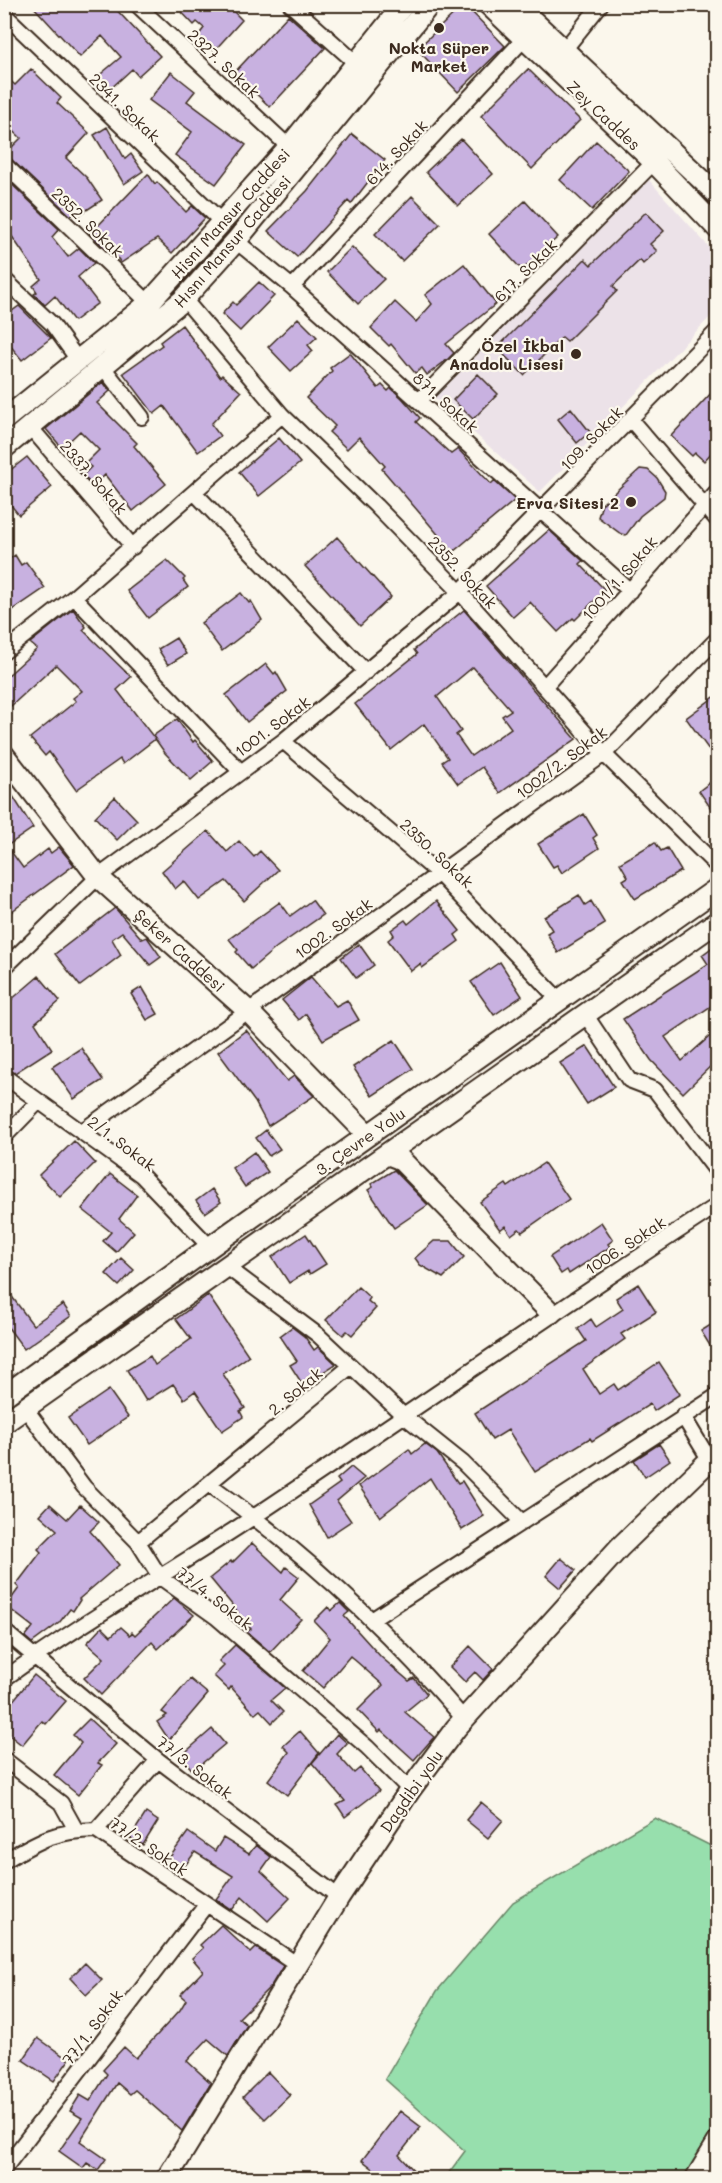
<svg xmlns="http://www.w3.org/2000/svg" width="722" height="2183" viewBox="0 0 722 2183" font-family="Mali,sans-serif">
<style>
.built{fill:#ece2e8}
.green{fill:#97dfad;stroke:#698466;stroke-width:1.5}
.building{fill:#c8b1e0;stroke:#3b2a1e;stroke-width:1.5;fill-rule:evenodd}
.lines{fill:none;stroke-linecap:round;stroke-linejoin:round}
.street-casing{stroke:#3b2a1e;stroke-width:18}
.secondary-casing{stroke:#3b2a1e;stroke-width:24}
.street{stroke:#fbf7ec;stroke-width:14}
.secondary{stroke:#fbf7ec;stroke-width:20}
.poi-dot{fill:#3b2a1e;stroke:#fbf7ec;stroke-width:2}
.labels{text-anchor:middle;dominant-baseline:central;stroke-width:4.5;stroke-linejoin:round;paint-order:stroke}
.poi-label{font-size:16px;font-weight:bold;fill:#3b2a1e;stroke:#fbf7ec;text-anchor:end}
.street-label{font-size:16px;fill:#3b2a1e;stroke:#fbf7ec}
</style>
<rect width="100%" height="100%" fill="#fbf7ec"/>
<filter id="ink" filterUnits="userSpaceOnUse"><feTurbulence type="fractalNoise" baseFrequency=".0167" numOctaves="2"/><feDisplacementMap in="SourceGraphic" scale="12" xChannelSelector="R" yChannelSelector="G"/><feConvolveMatrix kernelMatrix="1 2 1 2 8 2 1 2 1" color-interpolation-filters="sRGB"/></filter>
<g filter="url(#ink)">
<path class="built" d="M649,180L717,256V310L540,492L435,398Z"/>
<path class="green" d="M655,1818L717,1849V2178H445L465,2151L385,2079L437,1991L513,1902Z"/>
<path class="building" d="M31,4H111L160,56L138,76L132,69L108,91L96,78L121,57L102,36L80,57Z
M174,4H226L242,20L214,51L198,36L204,28L197,22L194,25Z
M464,4L505,46L458,92L417,49Z
M288,15L325,48L270,107L234,73Z
M31,69L61,98L57,103L89,133L66,158L87,178L102,200L76,217L74,214L71,216L10,158L4,155L21,138L4,122V75L15,85Z
M528,69L580,120L532,169L481,116Z
M171,72L195,91L187,101L246,145L216,184L175,155L192,132L149,100Z
M107,127L125,159L131,154L143,171L124,184L94,135Z
M352,134L385,160L351,204L348,201L297,257L268,231L307,191Z
M461,139L493,174L458,206L426,172Z
M596,141L629,171L592,210L560,180Z
M148,174L155,184L157,182L186,212L192,206L205,218L172,253L157,239L121,263L111,249L108,251L90,234Z
M4,177L59,229L52,237L68,257L79,248L94,263L78,277L98,303L74,321L55,296L45,305L34,294L37,292L33,286L41,279L11,235L4,242Z
M412,196L440,224L402,261L375,234Z
M525,201L558,237L522,270L489,234Z
M646,212L664,231L650,244L657,251L643,264L640,260L613,286L617,291L567,341L562,337L524,375L497,348L585,259L591,265Z
M352,247L384,279L358,304L327,272Z
M464,264L496,304L446,344L454,353L448,359L427,375L422,368L415,373L391,344L389,346L371,328L395,302L416,322L432,304L425,295Z
M259,282L274,296L240,331L222,314L233,302L236,305Z
M19,306L51,338L22,360L4,338V317Z
M298,318L317,337L308,345L313,351L291,371L268,347Z
M182,325L220,377L222,375L241,392L211,424L220,436L198,452L164,406L154,414L123,373L162,345L160,342Z
M350,353L378,388L382,385L388,391L391,388L402,398L420,418L416,422L451,454L458,449L491,484L494,481L515,500L453,552L382,469L385,466L359,437L347,449L329,432L335,426L306,398L332,371L330,368Z
M478,374L498,394L473,419L453,400Z
M103,382L110,391L97,403L137,443L134,446L166,484L133,511L105,475L93,487L83,475L91,467L86,463L99,450L80,431L62,448L46,429Z
M717,387V441L711,447L714,450L704,461L695,453L692,456L671,436Z
M571,408L590,432L577,443L558,419Z
M279,438L300,463L259,496L239,472Z
M27,457L52,487L19,515L4,497V475Z
M640,469L648,470L657,478L665,491L664,497L640,516L626,535L621,534L598,517L602,504Z
M549,530L583,561L580,564L605,590L575,620L573,618L558,632L530,602L513,617L486,586Z
M337,537L391,597L360,626L305,566Z
M15,555L21,565L26,562L45,588L4,616V563Z
M167,560L185,578L183,580L188,587L148,618L127,591Z
M241,593L249,603L251,601L262,620L222,651L201,623Z
M73,609L86,627L83,630L131,677L117,690L155,739L123,764L120,759L76,790L49,752L45,756L30,738L76,701L73,698L82,691L56,665L11,706L4,699V679L37,649L30,643Z
M464,610L576,739L500,793L482,767L458,784L442,762L448,758L424,724L391,750L355,704L417,654L414,650ZM473,667L511,710L502,716L511,728L471,756L456,735L461,731L437,697Z
M176,638L186,654L168,665L158,649Z
M266,664L274,674L276,672L287,691L247,722L226,695Z
M717,695V761L686,718Z
M177,719L193,742L195,740L213,761L191,780L165,753L153,736Z
M717,777V817L699,791Z
M4,782L33,828L7,846L23,868L48,849L51,853L59,847L74,865L4,917Z
M115,797L137,820L117,840L95,817Z
M584,814L597,835L593,838L599,848L562,873L557,865L553,867L538,844Z
M208,831L227,852L239,841L254,857L260,851L278,870L244,901L226,881L199,900L184,881L175,889L162,871Z
M655,842L661,851L667,848L681,871L635,899L623,880L628,877L620,863Z
M579,895L585,905L591,901L605,924L558,953L547,933L552,930L544,917Z
M312,900L323,915L277,947L251,969L236,952L238,950L229,939L280,902L290,916Z
M436,901L460,931L455,935L459,941L422,968L420,964L411,971L388,940L394,935L391,930L405,920L408,924Z
M115,908L142,939L147,937L161,957L150,965L122,932L112,939L121,955L80,986L55,954Z
M359,944L374,965L356,978L341,958Z
M717,944V1002L665,1037L682,1061L717,1030V1060L683,1093L651,1060L623,1019L708,964L702,955Z
M500,962L522,996L494,1015L471,982Z
M39,976L60,1001L35,1023L52,1049L15,1073L4,1067V1006Z
M311,977L336,1006L347,1000L359,1020L323,1040L306,1014L299,1020L282,1000Z
M142,987L158,1014L147,1020L131,994Z
M246,1030L287,1081L294,1076L314,1096L268,1126L255,1102L218,1052Z
M394,1040L413,1069L372,1096L353,1067Z
M587,1046L614,1087L587,1104L560,1063Z
M81,1048L103,1080L74,1099L52,1067Z
M266,1130L280,1149L269,1156L256,1138Z
M74,1141L95,1163L60,1197L39,1175Z
M254,1152L268,1172L245,1187L232,1168Z
M544,1163L569,1199L522,1232L519,1229L511,1235L505,1226L500,1230L480,1202L506,1184L508,1187Z
M394,1170L428,1205L394,1228L368,1190L373,1187L371,1184Z
M110,1174L137,1195L119,1219L134,1232L116,1252L103,1241L111,1232L82,1209Z
M212,1189L221,1202L205,1213L196,1201Z
M601,1222L613,1240L608,1244L610,1247L569,1274L567,1270L561,1274L550,1257Z
M306,1234L326,1264L310,1274L308,1271L289,1283L272,1257Z
M434,1241H451L464,1257L443,1278L420,1265L415,1258Z
M121,1258L134,1270L119,1286L106,1274Z
M638,1284L656,1312L621,1334L625,1339L583,1369L599,1394L614,1384L618,1390L659,1362L680,1394L654,1411L650,1404L592,1441L590,1438L535,1472L508,1430L492,1440L475,1413L586,1341L578,1329L591,1319L596,1327L623,1309L616,1298Z
M4,1286L33,1325L63,1304L71,1316L24,1349L4,1322Z
M358,1287L370,1298L368,1301L376,1308L352,1335L347,1331L343,1335L326,1320Z
M208,1295L249,1356L223,1374L245,1408L240,1411L243,1417L222,1431L195,1391L184,1399L173,1384L146,1401L127,1370L150,1356L155,1365L191,1339L176,1319Z
M717,1321V1357L701,1331Z
M292,1327L305,1337L314,1350L318,1347L336,1364L303,1385L290,1365L297,1361L280,1336Z
M109,1390L128,1417L87,1445L68,1418Z
M425,1444L437,1453L458,1483L462,1481L484,1516L462,1530L430,1478L380,1517L359,1486L409,1449L412,1454Z
M659,1444L670,1460L645,1477L634,1460Z
M351,1467L364,1478L337,1501L351,1521L327,1537L309,1505L340,1483L337,1479Z
M50,1504L67,1519L80,1505L99,1522L90,1531L119,1565L79,1599L80,1600L73,1611L70,1609L59,1623L32,1643L25,1637L33,1627L6,1606L19,1588L16,1585L41,1552L38,1549L57,1530L40,1515Z
M252,1543L283,1572L286,1567L299,1577L280,1600L301,1619L270,1652L247,1632L251,1629L235,1614L238,1612L210,1578L231,1561L232,1563Z
M561,1558L576,1570L560,1588L546,1576Z
M174,1598L194,1615L158,1649L152,1642L101,1695L84,1678L104,1658L87,1643L102,1627L111,1636L121,1627L130,1635L132,1632L135,1635Z
M340,1603L349,1612L344,1616L381,1657L409,1681L414,1678L427,1694L405,1712L434,1737L414,1760L381,1730L379,1732L358,1710L383,1685L357,1662L350,1656L323,1688L303,1671L330,1638L314,1621L328,1607L331,1611Z
M235,1645L285,1688L271,1700L283,1712L272,1723L260,1710L255,1714L231,1687L229,1690L214,1676L224,1666L219,1661Z
M470,1646L493,1669L483,1680L475,1672L465,1682L450,1667Z
M34,1675L66,1701L46,1724L42,1721L22,1745L4,1731V1696L12,1702Z
M190,1679L208,1694L169,1740L157,1722L167,1715L162,1712Z
M89,1719L116,1744L98,1763L102,1765L78,1795L54,1775L81,1743L73,1735Z
M212,1729L225,1744L193,1771L181,1756Z
M300,1731L319,1753L287,1795L268,1780L289,1752L283,1746Z
M337,1734L347,1743L337,1754L354,1773L360,1768L379,1791L345,1817L337,1805L345,1801L312,1763Z
M481,1802L503,1820L488,1838L466,1820Z
M146,1813L158,1821L143,1845L130,1838Z
M188,1832L215,1851L223,1838L249,1854L256,1845L271,1857L261,1871L290,1898L268,1921L242,1897L232,1910L216,1899L233,1876L195,1852L181,1871L167,1861Z
M221,1925L251,1953L256,1948L283,1966L271,1986L239,2018L247,2025L228,2056L208,2039L187,2061L211,2083L182,2131L135,2090L130,2094L117,2083L80,2141L106,2159L98,2170L87,2163L83,2168L59,2151L82,2118L70,2111L80,2095L90,2101L107,2074L103,2070L124,2047L136,2058L180,2010L186,2000L180,1995L203,1971L192,1958L203,1948L200,1945Z
M85,1963L102,1980L86,1995L70,1978Z
M38,2038L69,2060L54,2081L23,2060Z
M268,2072L290,2095L265,2119L243,2097Z
M400,2111L421,2127L399,2155L421,2178H370L376,2171L362,2160Z"/>
<g class="lines">
<g class="street-casing">
<path id="street" d="M136,4L289,147
M290,4L356,63
M4,14L223,223
M564,50L601,4
M4,164L149,303
M236,241L292,287L630,591
M4,279L52,324L78,360
M292,287L524,39
M184,299L282,415L376,506L460,592L604,754L718,867
M103,367L142,417
M419,401L654,162
M631,420L718,521
M31,428L133,547
M194,492L366,672
M74,597L240,771
M4,652L74,597L282,415
M545,686L718,491
M283,741L438,873L559,1000
M4,968L98,877L283,741L460,592L718,330
M585,1014L629,1080L655,1090L718,1173
M4,1076L141,1175L210,1247
M81,1132L604,754L718,638
M4,1137L39,1101
M351,1366L403,1415L463,1463L521,1521
M25,1408L84,1487L138,1542L160,1577L216,1617L367,1747L410,1790
M683,1416L709,1459
M209,1484C304,1552 388,1630 464,1719
M138,1542L351,1366L318,1335L227,1267
M373,1619L718,1395
M4,1631L158,1760L339,1897
M4,1679C85,1620 172,1571 255,1516C410,1413 562,1306 718,1205
M4,1759L61,1803L76,1830
M96,1830L158,1760
M4,1861C40,1840 54,1831 96,1830L298,1965
M4,2169L206,1905"/>
</g>
<g class="secondary-casing">
<path id="secondary" d="M488,4L654,162L718,229
M515,4L718,195
M4,420L149,303L289,147L404,4
M4,448L184,299L236,241L430,4
M4,755L98,877L247,1010L368,1135
M387,1154L400,1159L551,1313
M4,1396L210,1247L718,888
M4,1423L718,921
M167,2178L339,1897L410,1790L456,1728L619,1548L718,1452
M696,2178L718,2142"/>
</g>
<use href="#street" class="street"/>
<use href="#secondary" class="secondary"/>
</g>
</g>
<g class="poi-dot">
<circle cx="439" cy="28" r="6"/>
<circle cx="576" cy="354" r="6"/>
<circle cx="631" cy="502" r="6"/>
</g>
<g class="labels">
<g class="poi-label">
<text x="439" y="47" text-anchor="middle">Nokta Süper<tspan x="439" dy="18">Market</tspan></text>
<text x="564" y="345">Özel İkbal<tspan x="564" dy="18">Anadolu Lisesi</tspan></text>
<text x="619" y="502">Erva Sitesi 2</text>
</g>
<g class="street-label">
<text transform="translate(224 63) rotate(43)">2327. Sokak</text>
<text transform="translate(125 107) rotate(44)">2341. Sokak</text>
<text transform="translate(604 115) rotate(43)">Zey Caddes</text>
<text transform="translate(396 152) rotate(-47)">614. Sokak</text>
<text transform="translate(230 213) rotate(-48)">Hisni Mansur Caddesi</text>
<text transform="translate(88 222) rotate(44)">2352. Sokak</text>
<text transform="translate(232 241) rotate(-49)">Hısnı Mansur Caddesi</text>
<text transform="translate(525 270) rotate(-45)">617. Sokak</text>
<text transform="translate(446 402) rotate(42)">871. Sokak</text>
<text transform="translate(591 438) rotate(-46)">109. Sokak</text>
<text transform="translate(94 477) rotate(49)">2337. Sokak</text>
<text transform="translate(463 572) rotate(47)">2352. Sokak</text>
<text transform="translate(619 578) rotate(-49)">1001/1. Sokak</text>
<text transform="translate(272 726) rotate(-37)">1001. Sokak</text>
<text transform="translate(561 762) rotate(-37)">1002/2. Sokak</text>
<text transform="translate(437 853) rotate(43)">2350. Sokak</text>
<text transform="translate(333 928) rotate(-36)">1002. Sokak</text>
<text transform="translate(180 950) rotate(42)">Şeker Caddesi</text>
<text transform="translate(360 1141) rotate(-35)">3. Çevre Yolu</text>
<text transform="translate(122 1143) rotate(37)">2/1. Sokak</text>
<text transform="translate(625 1245) rotate(-33)">1006. Sokak</text>
<text transform="translate(295 1391) rotate(-40)">2. Sokak</text>
<text transform="translate(215 1598) rotate(38)">77/4. Sokak</text>
<text transform="translate(195 1767) rotate(38)">77/3. Sokak</text>
<text transform="translate(411 1791) rotate(-55)">Dagdibi yolu</text>
<text transform="translate(149 1846) rotate(34)">77/2. Sokak</text>
<text transform="translate(92 2027) rotate(-53)">77/1. Sokak</text>
</g>
</g>
<rect width="722" height="2183" fill="none" stroke="#fbf7ec" stroke-width="24"/>
<rect x="12" y="12" width="698" height="2159" fill="none" stroke="#3b2a1e" stroke-width="2" filter="url(#ink)"/>
</svg>
